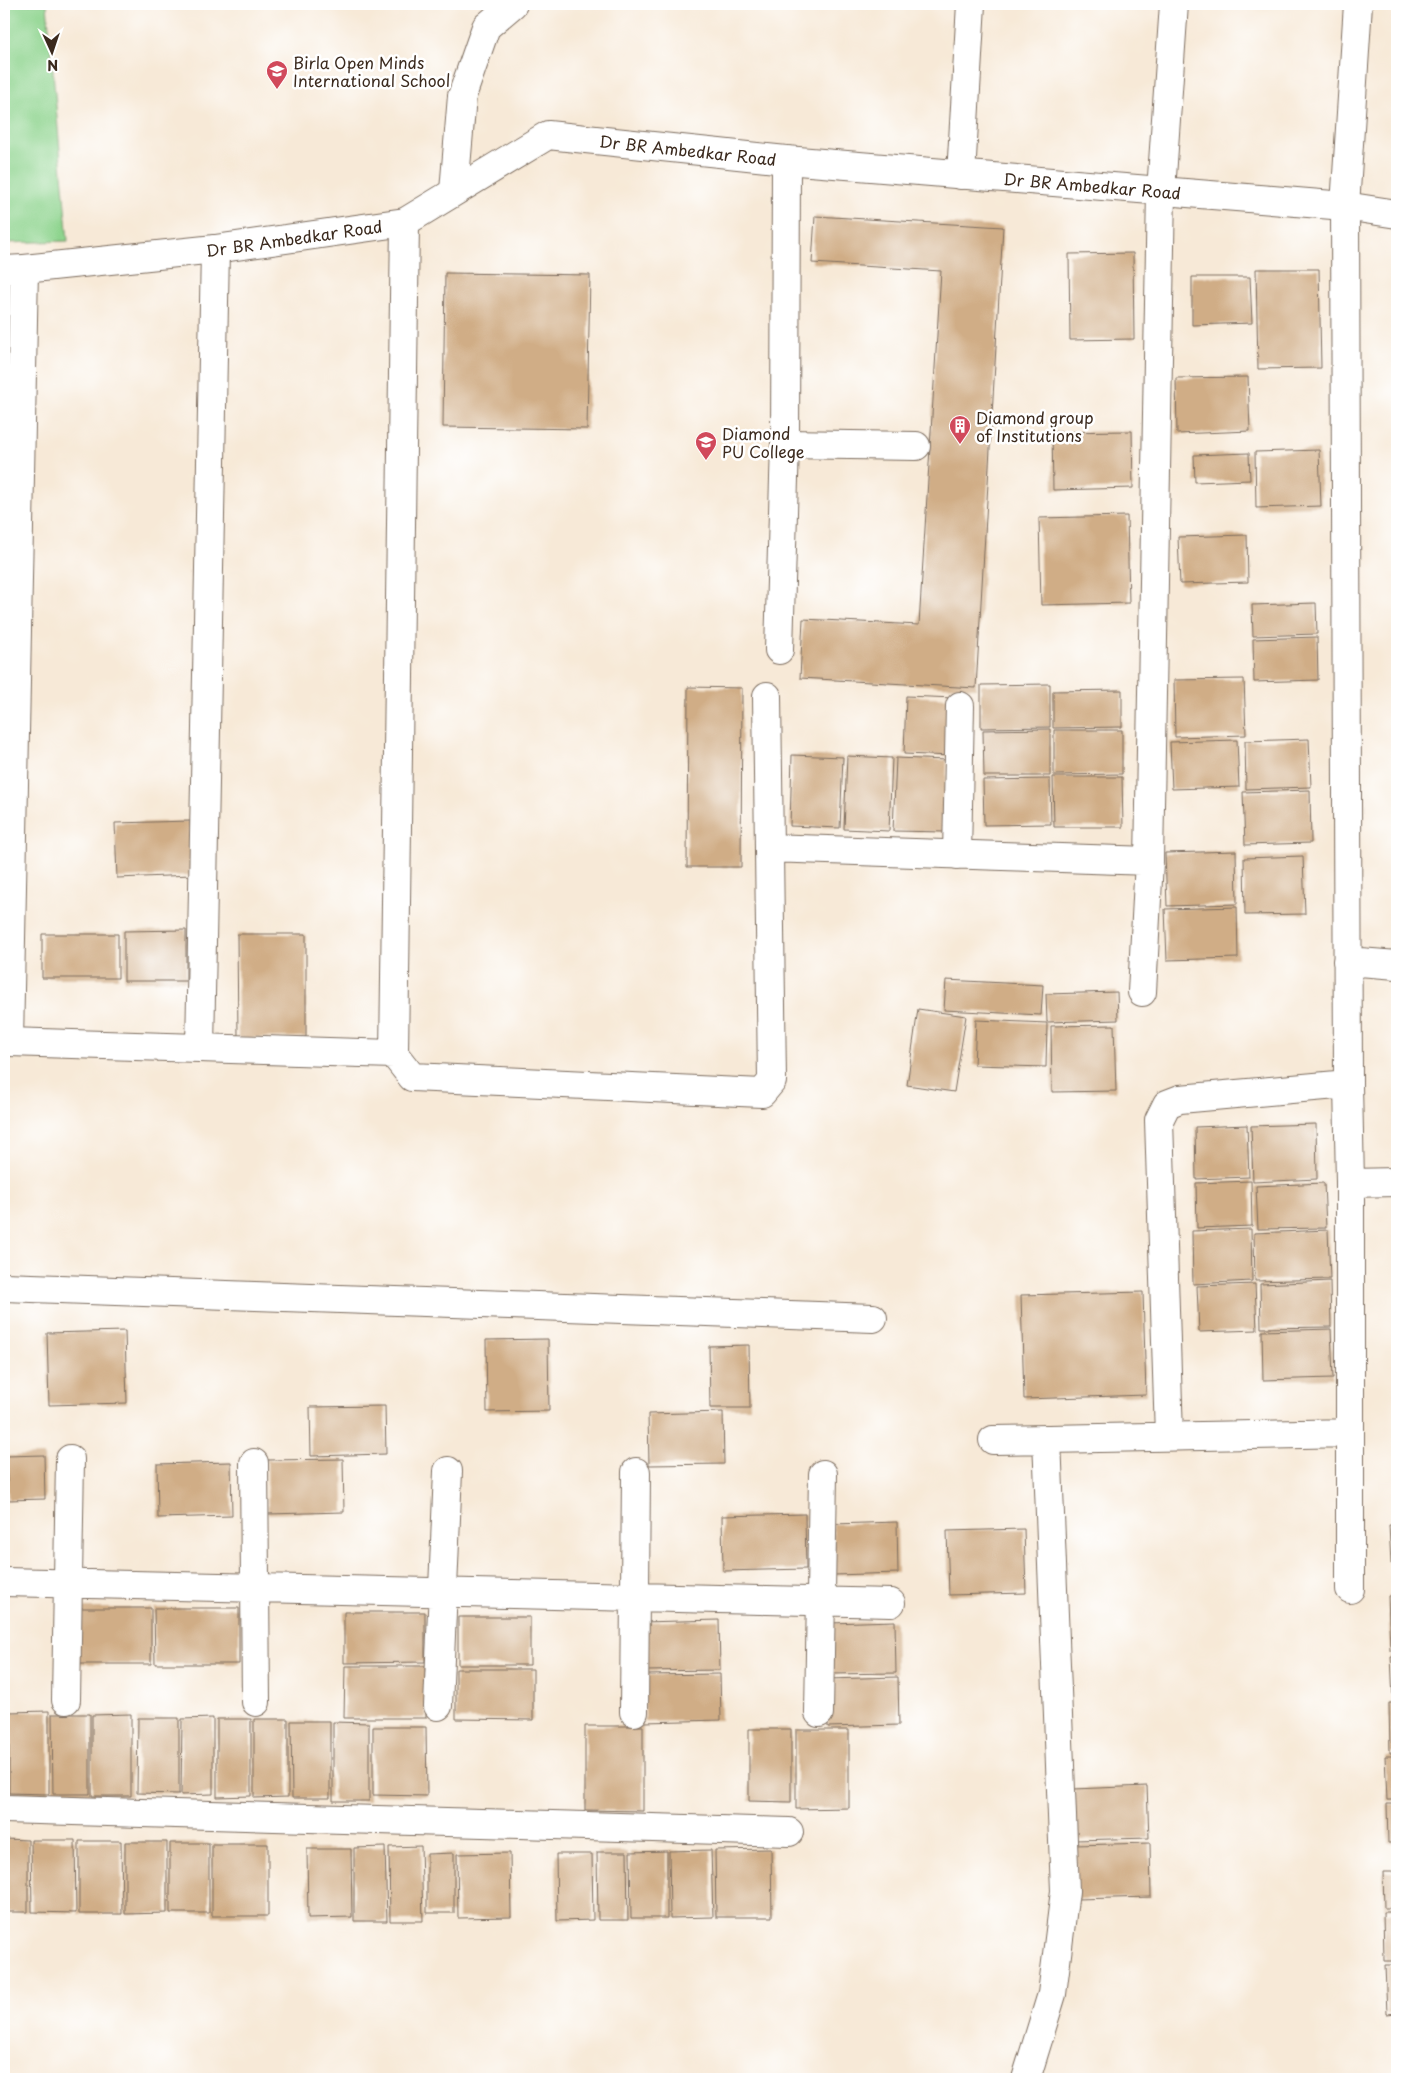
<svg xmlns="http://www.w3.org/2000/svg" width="1401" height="2083" viewBox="0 0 1401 2083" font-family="'Playpen Sans',sans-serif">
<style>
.green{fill:#8ed48e;stroke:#647f56}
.building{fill:#d0ad86}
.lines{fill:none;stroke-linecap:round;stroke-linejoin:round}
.minor-casing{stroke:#7d6d5f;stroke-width:30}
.major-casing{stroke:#7d6d5f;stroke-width:30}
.minor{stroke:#fff;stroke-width:28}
.major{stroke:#fff;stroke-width:28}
.labels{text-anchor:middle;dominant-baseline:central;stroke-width:5;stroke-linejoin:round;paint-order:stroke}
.poi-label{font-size:16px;fill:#3b2a1e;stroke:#fff;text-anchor:start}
.street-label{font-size:16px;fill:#3b2a1e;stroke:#fff}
</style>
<rect width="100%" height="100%" fill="#fff"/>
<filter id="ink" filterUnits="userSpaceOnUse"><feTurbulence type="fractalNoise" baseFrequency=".02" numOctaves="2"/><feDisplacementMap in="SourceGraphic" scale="10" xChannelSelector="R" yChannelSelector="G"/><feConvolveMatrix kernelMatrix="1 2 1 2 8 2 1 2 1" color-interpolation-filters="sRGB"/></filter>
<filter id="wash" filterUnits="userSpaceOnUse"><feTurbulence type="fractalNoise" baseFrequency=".0096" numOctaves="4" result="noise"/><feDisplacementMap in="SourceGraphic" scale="20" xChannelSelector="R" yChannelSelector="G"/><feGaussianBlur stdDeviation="1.12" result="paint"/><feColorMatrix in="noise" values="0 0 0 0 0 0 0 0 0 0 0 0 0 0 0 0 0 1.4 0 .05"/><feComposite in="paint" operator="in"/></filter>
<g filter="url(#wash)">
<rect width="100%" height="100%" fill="#f7e9d7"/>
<path class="green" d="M4,4H47L68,241L4,243Z"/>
<g id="blocks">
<path class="building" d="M815,216L1003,227L976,688L800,678L803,619L919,625L941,271L812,263Z
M1133,253L1134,339L1070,340L1069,254Z
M1256,269H1319L1321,368L1258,369Z
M445,273L590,275L587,429L443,427Z
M1192,277H1250L1252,323L1192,325Z
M1248,377L1250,431L1177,434L1176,378Z
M1132,431L1133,488L1053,490L1052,432Z
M1319,450L1321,506L1256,508L1255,452Z
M1249,453L1250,480L1195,482L1194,455Z
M1127,516L1129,603L1041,605L1039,518Z
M1247,535L1248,582L1180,584L1178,537Z
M1316,603L1317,634L1253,636L1252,605Z
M1317,637L1318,680L1254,682L1253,639Z
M1244,679L1246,735L1175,737L1174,680Z
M1050,684V727L981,728V685Z
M688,687L742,688L741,867H687Z
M1122,690V727L1053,728V691Z
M906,696L954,698L952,756L904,754Z
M1050,729V776H984L983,730Z
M1054,730H1122V774L1054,775Z
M1309,739L1311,787L1246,789L1245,741Z
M1237,740L1239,787L1172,789L1170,742Z
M792,755L843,757L840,828L790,826Z
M847,756L892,758L889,831L844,829Z
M896,758L947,760L945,832L893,831Z
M1053,777H1122L1123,827H1054Z
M1050,779L1051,824L984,825L983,780Z
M1310,790L1311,843L1245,845L1243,792Z
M190,821L192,875L117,878L115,823Z
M1236,851L1237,904L1167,906L1165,853Z
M1303,856L1305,914L1245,915L1244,858Z
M1237,907L1238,958L1167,960L1165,909Z
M186,930V981H124V931Z
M42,934H118V978H42Z
M237,934H306V1037L238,1038Z
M946,980L1043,985L1041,1015L944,1010Z
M1117,992L1118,1020L1047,1022L1046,994Z
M918,1009L966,1016L954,1092L907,1085Z
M976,1020L1047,1023L1046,1067L974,1065Z
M1114,1025L1116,1091L1052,1092L1051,1026Z
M1316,1124L1317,1179L1253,1182L1251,1126Z
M1247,1125L1249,1177L1196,1179L1195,1127Z
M1251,1181L1252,1226L1197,1228L1196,1183Z
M1324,1183L1326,1228L1258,1229L1256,1186Z
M1251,1229L1252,1281L1193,1284L1192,1231Z
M1328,1230L1330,1279L1255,1281L1254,1233Z
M1330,1281L1331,1327L1261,1328L1260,1284Z
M1255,1284L1257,1330L1199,1332L1197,1286Z
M1143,1292L1146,1395L1024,1399L1021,1295Z
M1331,1329L1333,1378L1263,1380L1262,1331Z
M125,1331L127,1403L49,1405L47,1333Z
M548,1339L549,1411L487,1412L486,1340Z
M749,1345L750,1408H710L709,1346Z
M385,1406L386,1454L311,1456L310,1407Z
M723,1412L724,1464L649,1465L648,1414Z
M44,1455L45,1499L8,1500L6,1456Z
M343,1459L344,1512L268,1514L267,1460Z
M231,1462L232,1516L158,1518L157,1464Z
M805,1514L806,1569L723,1571L722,1516Z
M897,1522L898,1573L834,1575L833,1524Z
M1389,1525H1397V1563L1391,1564Z
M1024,1529L1026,1593L949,1595L947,1531Z
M1397,1595V1650H1390L1388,1596Z
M76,1608H151V1664H77Z
M154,1608H239V1664H155Z
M344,1612H425V1662L344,1663Z
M458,1617H530V1665H458Z
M719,1620L720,1670L643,1671L642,1622Z
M895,1621L896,1673L832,1674L830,1623Z
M1391,1656H1397V1701H1393Z
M345,1666H425L426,1718H344Z
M456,1669H533V1720L456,1719Z
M720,1674L721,1720L645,1722L644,1675Z
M898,1677L899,1725L828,1727L827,1679Z
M1389,1703H1397V1753H1390Z
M49,1711V1794L9,1793V1712Z
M52,1714H90V1794H53Z
M131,1714V1796H92V1715Z
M138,1718H179V1794L137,1793Z
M213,1718V1794L181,1795L182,1719Z
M217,1719H251V1796L217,1797Z
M254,1719H288V1797L254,1798Z
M291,1721H330V1798H292Z
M333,1722L369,1723V1801H333Z
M585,1726H643V1811L585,1810Z
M373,1727H426L427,1796L373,1795Z
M749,1729H791V1802L749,1801Z
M796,1730H849V1808L796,1809Z
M1385,1756H1397V1800H1387Z
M1147,1786L1149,1838L1075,1840L1074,1789Z
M1387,1804H1397V1843H1388Z
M4,1839L28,1840V1912H4Z
M31,1840H75L76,1913L32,1912Z
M79,1841H121L122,1914H79Z
M125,1842H167V1913L125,1914Z
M170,1843H209V1913H170Z
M1150,1843L1151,1897L1077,1899L1075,1845Z
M212,1844H268V1916H212Z
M421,1846L423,1921H390L389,1847Z
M385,1847L387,1921H354V1848Z
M307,1849H351L352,1917L308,1918Z
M771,1849L772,1917H716L715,1850Z
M711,1850L713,1917L670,1918L669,1851Z
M667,1851V1918H631L630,1852Z
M597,1852H627L628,1920H598Z
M454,1853V1913H427V1854Z
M510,1853L511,1917L458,1918L457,1854Z
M556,1854H592L593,1920L557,1921Z
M1383,1872H1397V1908H1384Z
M1383,1912H1397V1961H1384Z
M1385,1965H1397V2013L1387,2014Z"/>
</g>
</g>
<g filter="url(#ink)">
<use href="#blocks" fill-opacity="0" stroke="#7d6d5f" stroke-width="1"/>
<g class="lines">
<g class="minor-casing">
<path id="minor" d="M961,175L971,4
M454,191L462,96L486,27L513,4
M24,269L9,1042L394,1054L405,222
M785,444L916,446
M779,650L785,444L786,160
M769,848L1149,861
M957,855L960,706
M1347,961L1397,965
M1142,992L1149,861L1161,191L1174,4
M200,1048L215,249
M394,1054L412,1077L762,1093L772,1081L767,696
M1350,1183L1397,1182
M4,1287L873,1318
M1169,1436L1159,1120L1167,1104L1180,1099L1348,1084
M993,1440L1350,1433
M254,1463L256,1702
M4,1582L891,1603
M1350,1589V1183L1348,1084L1345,206L1358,4
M66,1700L70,1459
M438,1706L448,1471
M634,1712L636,1472
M819,1713L823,1474
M4,1809L789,1832
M1026,2079L1052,1994L1065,1891L1047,1439"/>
</g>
<g class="major-casing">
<g id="major">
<path id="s1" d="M4,270L24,269L215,249L405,222L548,135L786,160L1345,206L1397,214"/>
</g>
</g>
<use href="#minor" class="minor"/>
<use href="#major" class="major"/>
</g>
</g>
<defs>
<g id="school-pin" transform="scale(1.125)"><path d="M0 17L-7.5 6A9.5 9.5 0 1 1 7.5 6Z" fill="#d1495b" stroke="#fff"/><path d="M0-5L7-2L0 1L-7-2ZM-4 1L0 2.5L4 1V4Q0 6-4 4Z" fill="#fff"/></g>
<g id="building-pin" transform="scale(1.125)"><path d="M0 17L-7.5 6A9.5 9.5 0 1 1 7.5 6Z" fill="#d1495b" stroke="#fff"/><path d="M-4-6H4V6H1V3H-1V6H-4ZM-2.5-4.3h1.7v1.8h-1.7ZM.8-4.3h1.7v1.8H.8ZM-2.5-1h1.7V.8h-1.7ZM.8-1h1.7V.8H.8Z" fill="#fff"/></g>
<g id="university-pin" transform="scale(1.125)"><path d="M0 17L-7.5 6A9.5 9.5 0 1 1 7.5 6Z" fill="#d1495b" stroke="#fff"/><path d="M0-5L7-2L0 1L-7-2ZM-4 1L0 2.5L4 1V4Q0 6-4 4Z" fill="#fff"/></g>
</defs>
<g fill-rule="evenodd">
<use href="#school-pin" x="277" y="71"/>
<use href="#building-pin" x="960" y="426"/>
<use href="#university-pin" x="706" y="442"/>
</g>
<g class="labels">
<g class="poi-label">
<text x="293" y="62">Birla Open Minds<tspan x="293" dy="18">International School</tspan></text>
<text x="976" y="417">Diamond group<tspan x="976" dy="18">of Institutions</tspan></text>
<text x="722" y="433">Diamond<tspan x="722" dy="18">PU College</tspan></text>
</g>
<g class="street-label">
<text stroke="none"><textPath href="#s1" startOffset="712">Dr BR Ambedkar Road</textPath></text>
<text stroke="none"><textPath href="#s1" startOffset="1118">Dr BR Ambedkar Road</textPath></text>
<text stroke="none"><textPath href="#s1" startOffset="292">Dr BR Ambedkar Road</textPath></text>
</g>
</g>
<rect width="1401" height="2083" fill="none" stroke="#fff" stroke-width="20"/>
<g transform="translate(52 52) rotate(177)" stroke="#ffffff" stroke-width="4" paint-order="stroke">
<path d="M0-4L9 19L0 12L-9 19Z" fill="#3b2a1e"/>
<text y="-8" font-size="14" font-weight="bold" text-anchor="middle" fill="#3b2a1e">N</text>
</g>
</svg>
